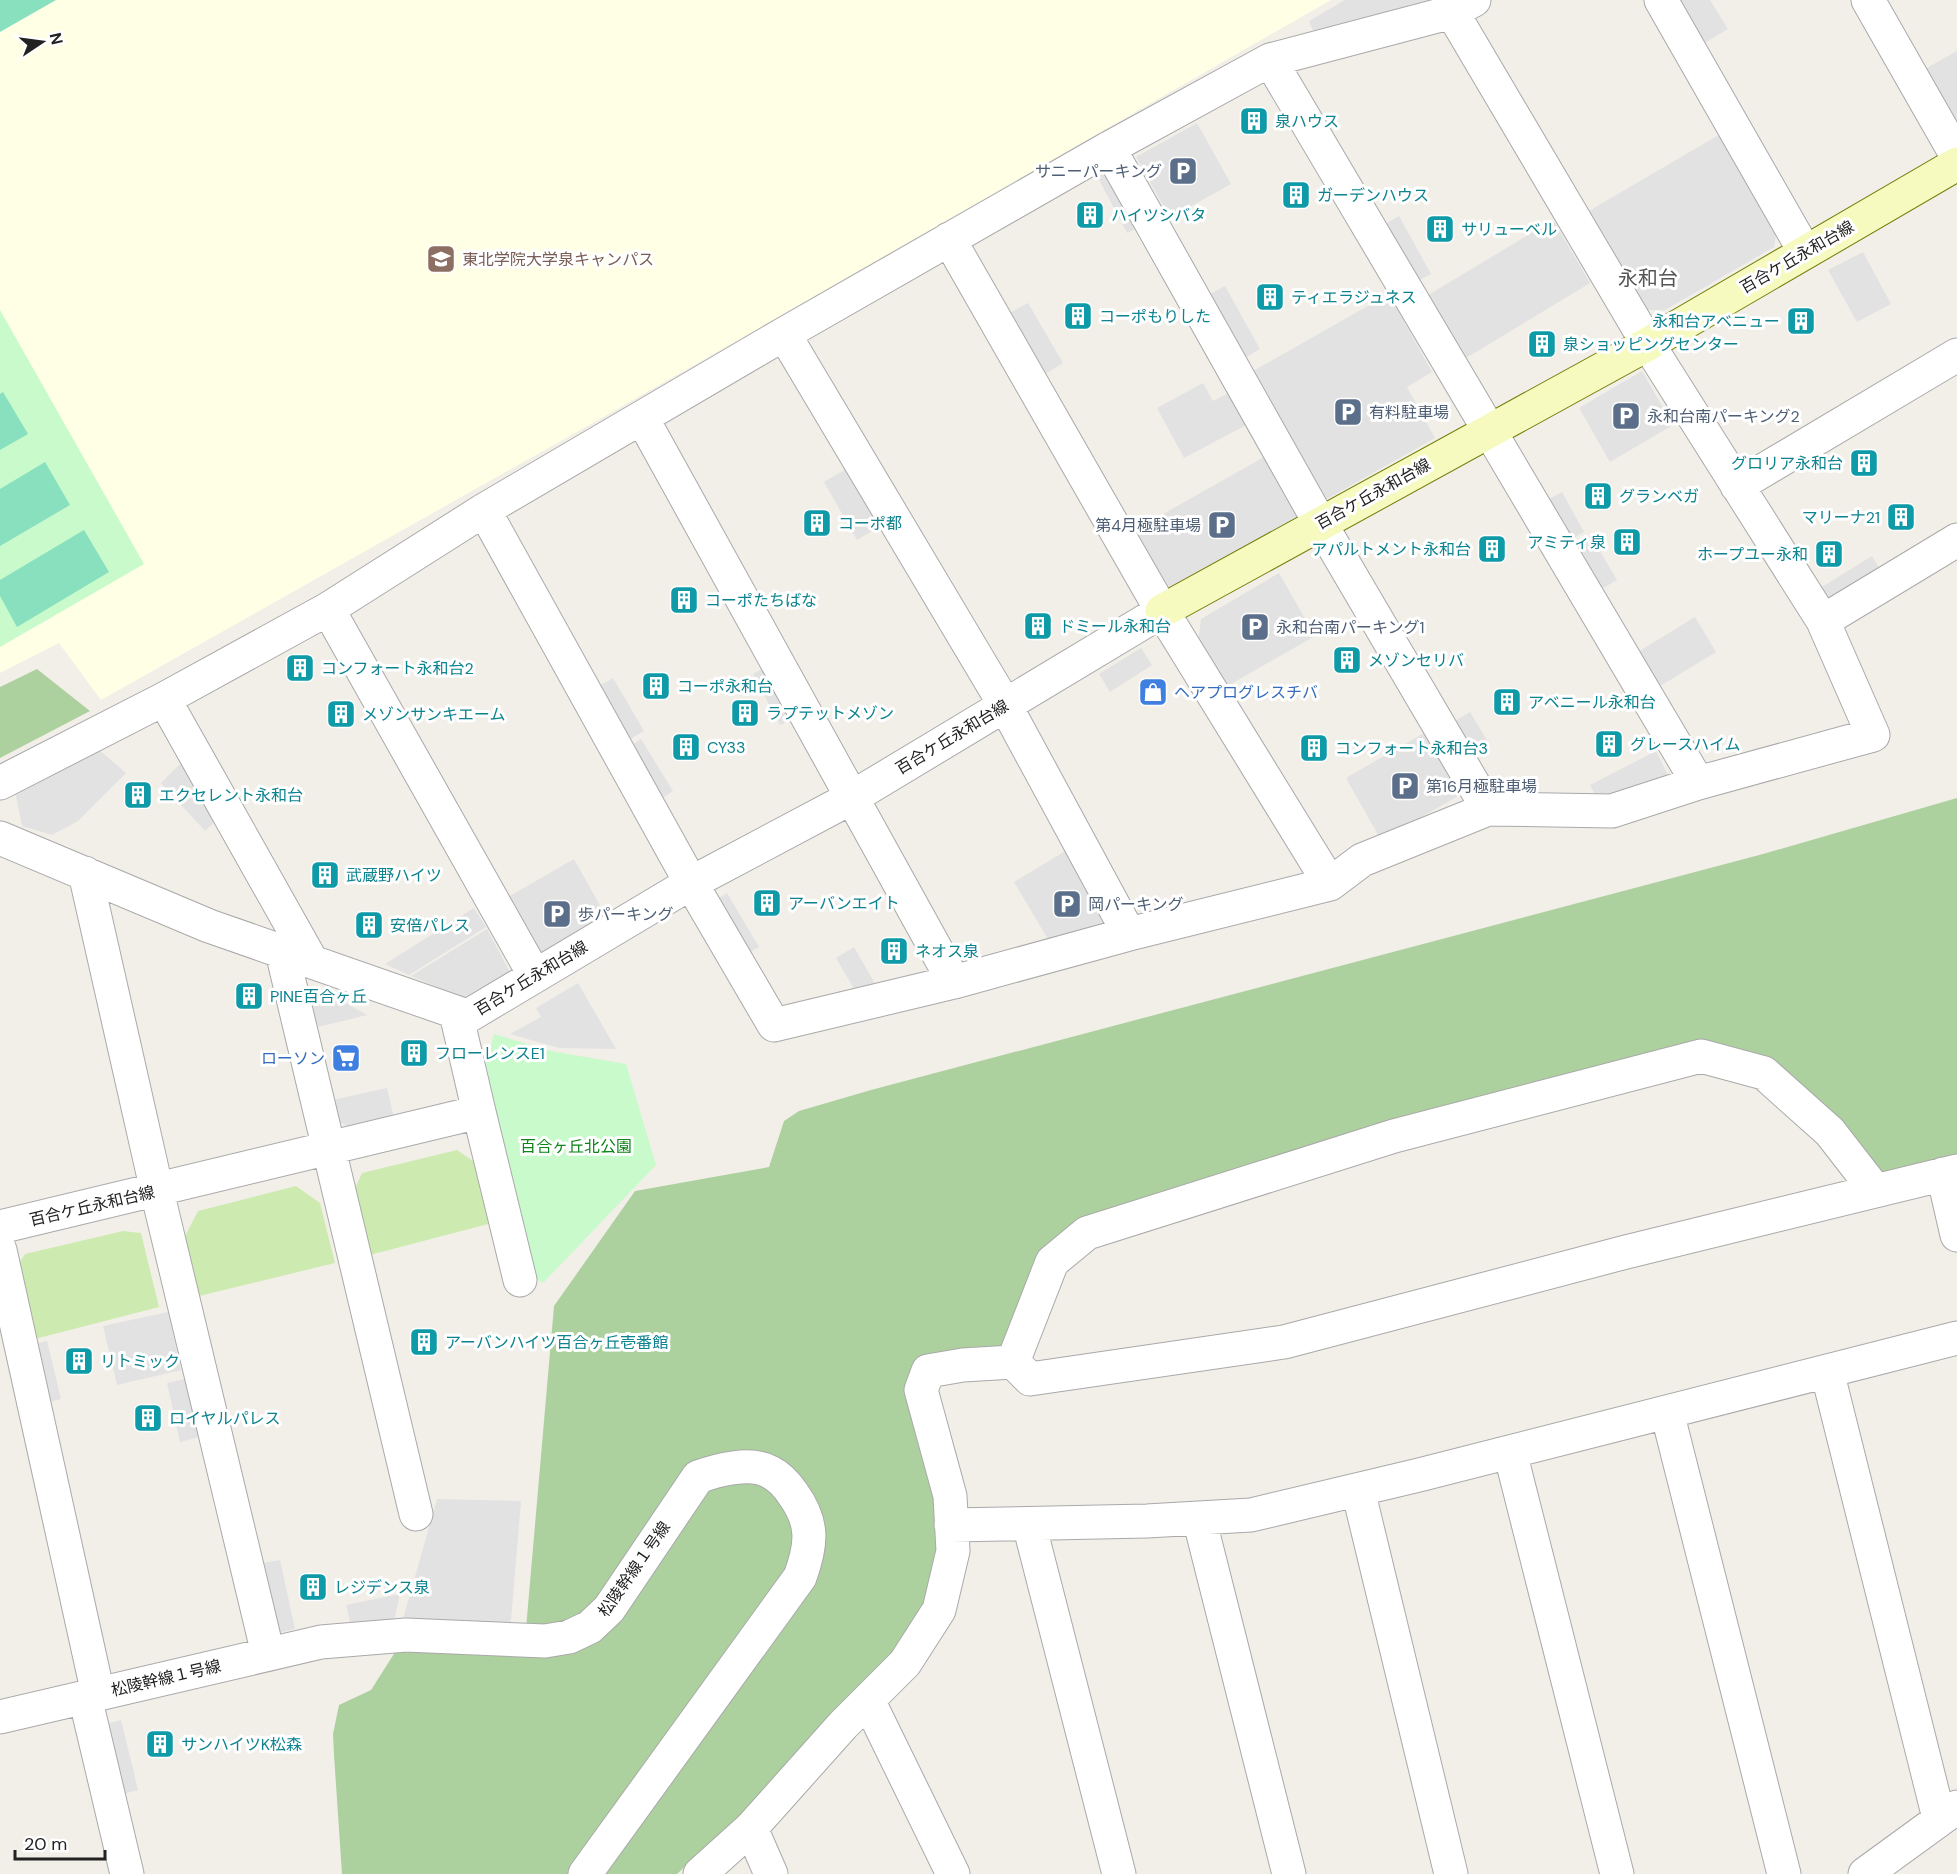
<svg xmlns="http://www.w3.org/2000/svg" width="1957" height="1874" viewBox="0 0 1957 1874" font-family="'DM Sans','Noto Sans JP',sans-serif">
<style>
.education{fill:#ffffe5}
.grass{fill:#cdebb0}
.forest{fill:#add19e}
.park{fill:#c8facc}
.pitch{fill:#88e0be}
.parking{fill:#e2e2e2}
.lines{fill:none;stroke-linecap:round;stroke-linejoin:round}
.street-casing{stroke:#a9a9a9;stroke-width:35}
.secondary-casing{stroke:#707d05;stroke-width:35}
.street{stroke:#fff;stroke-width:33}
.secondary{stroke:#f7fabf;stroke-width:33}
.labels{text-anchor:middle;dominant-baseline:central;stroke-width:6;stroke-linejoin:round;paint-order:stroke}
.culture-label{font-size:16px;fill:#0d838f;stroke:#fff;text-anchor:start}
.service-label{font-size:16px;fill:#4e5e75;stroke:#fff;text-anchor:start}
.street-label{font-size:16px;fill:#222;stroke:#fff}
.education-label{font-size:16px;fill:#785e54;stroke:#fff;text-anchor:start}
.shop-label{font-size:16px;fill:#366cbe;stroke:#fff;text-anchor:start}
.park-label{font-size:16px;fill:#0c8416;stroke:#fff}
.quarter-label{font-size:20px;fill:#555;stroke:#fff}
</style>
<rect width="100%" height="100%" fill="#f2efe9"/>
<path class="education" d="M0,0H1331L605,416L101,700L59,643L0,673Z"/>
<path class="grass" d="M457,1150L482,1167L496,1222L366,1256L351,1197L362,1173Z
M296,1186L320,1203L335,1263L199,1296L185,1236L198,1211Z
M123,1231L141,1233L159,1307L27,1341L11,1275L25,1254Z"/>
<path class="forest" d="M37,669L90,711L0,758V687Z
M1957,798V1171L1875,1190L1764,1073L1701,1056L1059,1234L1013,1362L928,1371L953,1551L868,1700L677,1874H342L334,1755L333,1734L339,1705L371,1690L406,1635L525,1640L554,1306L635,1191L769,1167L784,1121L799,1111L871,1090L1763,854Z"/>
<path class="park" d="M0,310L144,564L0,647Z
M494,1034L551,1051L626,1064L656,1165L543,1283L530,1275L486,1064Z"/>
<path class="pitch" d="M0,0H56L0,32Z
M3,392L28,434L0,450V394Z
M45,462L70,505L0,546V489Z
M84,530L109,572L17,627L0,596V580Z"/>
<path class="parking" d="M1345,0H1450L1315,35L1309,21Z
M1676,0H1710L1728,29L1703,44Z
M1957,51V124L1925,69Z
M1197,123L1231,184L1170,218L1136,157Z
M1722,133L1777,229L1774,247L1665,310H1647L1589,211Z
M1111,166L1142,226L1127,233L1096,174Z
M1399,216L1431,274L1410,285L1378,228Z
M1553,220L1590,283L1458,363L1420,300Z
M1863,252L1891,304L1857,322L1828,270Z
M1225,286L1260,349L1241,360L1205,297Z
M1389,294L1432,372L1407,387L1435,438L1325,500L1253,371Z
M1028,303L1063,363L1042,376L1006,315Z
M1642,371L1673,425L1610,462L1579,408Z
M1203,383L1213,401L1235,390L1252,422L1184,458L1157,408Z
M1273,452L1310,518L1183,589L1164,586L1133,531Z
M853,465L886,523L857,540L824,482Z
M1562,492L1584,532L1566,542L1543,502Z
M1591,536L1617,580L1596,592L1570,549Z
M1872,556L1882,573L1827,607L1817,590Z
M1279,573L1315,636L1224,688L1198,643L1201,619Z
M1695,617L1716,652L1657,688L1636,653Z
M1141,648L1152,665L1110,692L1099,674Z
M766,667L794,719L780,725L753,674Z
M613,678L644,731L623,743L593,690Z
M1470,712L1488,742L1470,752L1453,722Z
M1431,729L1459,778L1460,795L1381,840L1346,778Z
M641,739L673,791L656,802L624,750Z
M98,749L126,773L78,821L52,835L22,826L15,791Z
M1656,751L1667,773L1665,783L1597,798L1590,785Z
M183,761L218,819L205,831L161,783Z
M1072,847L1120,927L1052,946L1014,882Z
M574,859L612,927L547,963L501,901Z
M727,893L759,947L741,957L709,904Z
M474,908L486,927L409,975L385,964Z
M487,929L512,976L488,993L464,998L411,976Z
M854,947L878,989L860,999L836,958Z
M578,983L616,1049L559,1048L510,1034L541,1017L536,1008Z
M335,997L367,1015L318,1027L312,1003Z
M387,1088L394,1118L351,1128L338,1121L333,1100Z
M168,1312L181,1370L117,1385L103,1326Z
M47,1341L61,1399L42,1404L28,1346Z
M185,1379L199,1437L180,1442L167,1383Z
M437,1499L521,1501L510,1632L401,1626Z
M280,1560L295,1629L273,1634L258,1564Z
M400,1594L393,1626L353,1635L346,1605Z
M121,1720L138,1790L119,1795L103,1725Z"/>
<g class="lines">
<g class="street-casing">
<path id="street" d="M1661,0L1805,252
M1868,0L1957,156
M1270,60L1698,783
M1109,148L1320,523L1488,809
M949,239L1162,611L1330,884
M784,334L1005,705L1129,934
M642,418L954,982
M1737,486L1957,355
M484,510L691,883L774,1025L954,982L1129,934L1330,884L1362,860L1488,809L1612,811L1698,783L1873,735L1823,621L1648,344L1452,12
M328,609L535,976
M1823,621L1957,540
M164,699L312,962
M0,783L164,699L328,609L484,510L784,334L1109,148L1270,60L1452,12L1474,0
M0,838L209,926L467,1016
M85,873L157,1191L268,1654
M282,952L416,1514
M479,1112L520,1280
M1943,1174L1957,1235
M0,1227L479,1112L458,1022L691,883L851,798L1162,611
M0,1250L98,1694
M1013,1362L1052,1262L1087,1233L1394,1136L1701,1056L1764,1073L1830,1132L1875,1190
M1827,1371L1939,1818
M1667,1412L1784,1874
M1510,1452L1617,1874
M1358,1490L1451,1874
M1199,1518L1289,1874
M1029,1524L1119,1874
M951,1525L1147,1521L1251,1515L1419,1475L1957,1338
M85,1697L127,1874
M868,1700L953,1874
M0,1717L321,1642L406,1635L545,1641L569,1637L590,1627L609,1609L698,1477C717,1470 751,1461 770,1472C780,1477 787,1485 793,1494C814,1523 812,1544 800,1577L585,1874
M751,1828L771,1874
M700,1874L751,1828L843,1725L905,1663L939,1610L953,1551L950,1496L921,1390L928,1371L963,1365L1013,1362L1030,1379L1284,1342L1626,1252L1957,1171
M1865,1874L1957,1807"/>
</g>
<g class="secondary-casing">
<path id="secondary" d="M1162,611L1648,344L1957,164"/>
</g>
<use href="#street" class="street"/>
<use href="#secondary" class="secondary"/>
</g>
<defs>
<g id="building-square" transform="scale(1.5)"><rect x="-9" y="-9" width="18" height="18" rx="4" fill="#0f9aa8" stroke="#fff"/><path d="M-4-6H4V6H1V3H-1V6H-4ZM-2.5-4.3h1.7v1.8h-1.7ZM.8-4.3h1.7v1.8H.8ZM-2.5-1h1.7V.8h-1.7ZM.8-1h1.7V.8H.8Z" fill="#fff"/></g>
<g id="parking-square" transform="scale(1.5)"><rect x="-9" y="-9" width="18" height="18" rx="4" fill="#5c6f8a" stroke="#fff"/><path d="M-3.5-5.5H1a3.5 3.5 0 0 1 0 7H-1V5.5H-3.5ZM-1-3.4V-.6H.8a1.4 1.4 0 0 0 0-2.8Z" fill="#fff"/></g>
<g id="university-square" transform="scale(1.5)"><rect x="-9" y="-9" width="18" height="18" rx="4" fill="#8d6e63" stroke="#fff"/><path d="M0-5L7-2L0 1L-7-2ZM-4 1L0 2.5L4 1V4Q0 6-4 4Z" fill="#fff"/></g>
<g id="shop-square" transform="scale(1.5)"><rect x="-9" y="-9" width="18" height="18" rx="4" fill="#3f7fe0" stroke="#fff"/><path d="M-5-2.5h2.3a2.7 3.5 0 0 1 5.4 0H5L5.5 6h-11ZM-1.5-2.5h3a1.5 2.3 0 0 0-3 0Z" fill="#fff"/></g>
<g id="supermarket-square" transform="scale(1.5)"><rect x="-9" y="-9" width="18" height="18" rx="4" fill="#3f7fe0" stroke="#fff"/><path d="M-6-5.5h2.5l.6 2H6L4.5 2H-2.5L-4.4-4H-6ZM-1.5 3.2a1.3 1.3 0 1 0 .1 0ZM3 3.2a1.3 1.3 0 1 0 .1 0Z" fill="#fff"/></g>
</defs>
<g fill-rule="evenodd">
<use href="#building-square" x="1254" y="121"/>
<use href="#parking-square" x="1183" y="171"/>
<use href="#building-square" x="1296" y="195"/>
<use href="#building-square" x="1090" y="215"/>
<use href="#building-square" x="1440" y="229"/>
<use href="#university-square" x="441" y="259"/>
<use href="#building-square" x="1270" y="297"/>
<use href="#building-square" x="1078" y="316"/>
<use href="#building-square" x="1801" y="321"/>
<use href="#building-square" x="1542" y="344"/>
<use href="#parking-square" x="1348" y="412"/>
<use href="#parking-square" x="1626" y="416"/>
<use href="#building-square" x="1864" y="463"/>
<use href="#building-square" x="1598" y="496"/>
<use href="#building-square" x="1901" y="517"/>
<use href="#building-square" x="817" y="523"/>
<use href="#parking-square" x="1222" y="525"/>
<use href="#building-square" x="1627" y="542"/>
<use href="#building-square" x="1492" y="549"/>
<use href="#building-square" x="1829" y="554"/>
<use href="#building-square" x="684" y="600"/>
<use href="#building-square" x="1038" y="626"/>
<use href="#parking-square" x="1255" y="627"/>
<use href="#building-square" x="1347" y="660"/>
<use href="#building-square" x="300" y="668"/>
<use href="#building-square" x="656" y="686"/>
<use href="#shop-square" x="1153" y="692"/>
<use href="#building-square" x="1507" y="702"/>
<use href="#building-square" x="745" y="713"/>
<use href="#building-square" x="341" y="714"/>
<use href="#building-square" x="1609" y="744"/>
<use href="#building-square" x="686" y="747"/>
<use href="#building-square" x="1314" y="748"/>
<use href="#parking-square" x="1405" y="786"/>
<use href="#building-square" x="138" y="795"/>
<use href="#building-square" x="325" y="875"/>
<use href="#building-square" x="767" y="903"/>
<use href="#parking-square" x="1067" y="904"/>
<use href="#parking-square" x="557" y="914"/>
<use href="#building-square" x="369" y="925"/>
<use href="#building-square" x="894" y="951"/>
<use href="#building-square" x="249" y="996"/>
<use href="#building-square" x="414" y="1053"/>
<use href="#supermarket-square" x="346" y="1058"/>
<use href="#building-square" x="424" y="1342"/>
<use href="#building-square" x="79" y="1361"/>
<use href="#building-square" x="148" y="1418"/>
<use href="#building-square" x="313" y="1587"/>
<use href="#building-square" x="160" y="1744"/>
</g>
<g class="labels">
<g class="culture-label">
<text x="1275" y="121">泉ハウス</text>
<text x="1317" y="195">ガーデンハウス</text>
<text x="1111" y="215">ハイツシバタ</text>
<text x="1461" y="229">サリューベル</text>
<text x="1291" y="297">ティエラジュネス</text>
<text x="1099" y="316">コーポもりした</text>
<text x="1780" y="321" text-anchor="end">永和台アベニュー</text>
<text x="1563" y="344">泉ショッピングセンター</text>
<text x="1843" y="463" text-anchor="end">グロリア永和台</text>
<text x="1619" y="496">グランベガ</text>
<text x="1880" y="517" text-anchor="end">マリーナ21</text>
<text x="838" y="523">コーポ都</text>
<text x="1606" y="542" text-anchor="end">アミティ泉</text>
<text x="1471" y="549" text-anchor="end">アパルトメント永和台</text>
<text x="1808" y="554" text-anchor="end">ホープユー永和</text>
<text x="705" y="600">コーポたちばな</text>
<text x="1059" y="626">ドミール永和台</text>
<text x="1368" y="660">メゾンセリバ</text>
<text x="321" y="668">コンフォート永和台2</text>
<text x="677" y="686">コーポ永和台</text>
<text x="1528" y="702">アベニール永和台</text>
<text x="766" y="713">ラプテットメゾン</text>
<text x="362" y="714">メゾンサンキエーム</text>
<text x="1630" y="744">グレースハイム</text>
<text x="707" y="747">CY33</text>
<text x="1335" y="748">コンフォート永和台3</text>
<text x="159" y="795">エクセレント永和台</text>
<text x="346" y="875">武蔵野ハイツ</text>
<text x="788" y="903">アーバンエイト</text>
<text x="390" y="925">安倍パレス</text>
<text x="915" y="951">ネオス泉</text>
<text x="270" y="996">PINE百合ヶ丘</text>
<text x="435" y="1053">フローレンスE1</text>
<text x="445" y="1342">アーバンハイツ百合ヶ丘壱番館</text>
<text x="100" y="1361">リトミック</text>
<text x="169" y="1418">ロイヤルパレス</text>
<text x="334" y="1587">レジデンス泉</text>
<text x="181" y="1744">サンハイツK松森</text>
</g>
<g class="service-label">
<text x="1162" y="171" text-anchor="end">サニーパーキング</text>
<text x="1369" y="412">有料駐車場</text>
<text x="1647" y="416">永和台南パーキング2</text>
<text x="1201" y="525" text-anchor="end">第4月極駐車場</text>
<text x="1276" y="627">永和台南パーキング1</text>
<text x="1426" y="786">第16月極駐車場</text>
<text x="1088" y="904">岡パーキング</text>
<text x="578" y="914">歩パーキング</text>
</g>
<g class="street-label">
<text transform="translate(1797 257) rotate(-30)">百合ケ丘永和台線</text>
<text transform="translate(1373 494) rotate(-29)">百合ケ丘永和台線</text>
<text transform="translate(952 737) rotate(-31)">百合ケ丘永和台線</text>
<text transform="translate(531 978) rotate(-31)">百合ケ丘永和台線</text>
<text transform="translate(92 1206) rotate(-13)">百合ケ丘永和台線</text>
<text transform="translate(634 1569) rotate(-55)">松陵幹線１号線</text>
<text transform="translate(166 1678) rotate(-13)">松陵幹線１号線</text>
</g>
<g class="education-label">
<text x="462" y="259">東北学院大学泉キャンパス</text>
</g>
<g class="shop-label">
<text x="1174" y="692">ヘアプログレスチバ</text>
<text x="325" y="1058" text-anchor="end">ローソン</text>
</g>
<g class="park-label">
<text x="576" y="1146">百合ヶ丘北公園</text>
</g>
<g class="quarter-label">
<text x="1648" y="278">永和台</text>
</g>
</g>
<g transform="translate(42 42) rotate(77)" stroke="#ffffff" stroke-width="4.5" paint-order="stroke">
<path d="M0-4.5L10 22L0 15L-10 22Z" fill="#222222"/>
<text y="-9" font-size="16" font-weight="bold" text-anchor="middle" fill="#222222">N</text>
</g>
<path d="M15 1850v9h90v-9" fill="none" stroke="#222222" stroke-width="3"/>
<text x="24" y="1850" font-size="18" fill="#222222" stroke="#ffffff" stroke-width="4.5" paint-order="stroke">20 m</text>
</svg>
